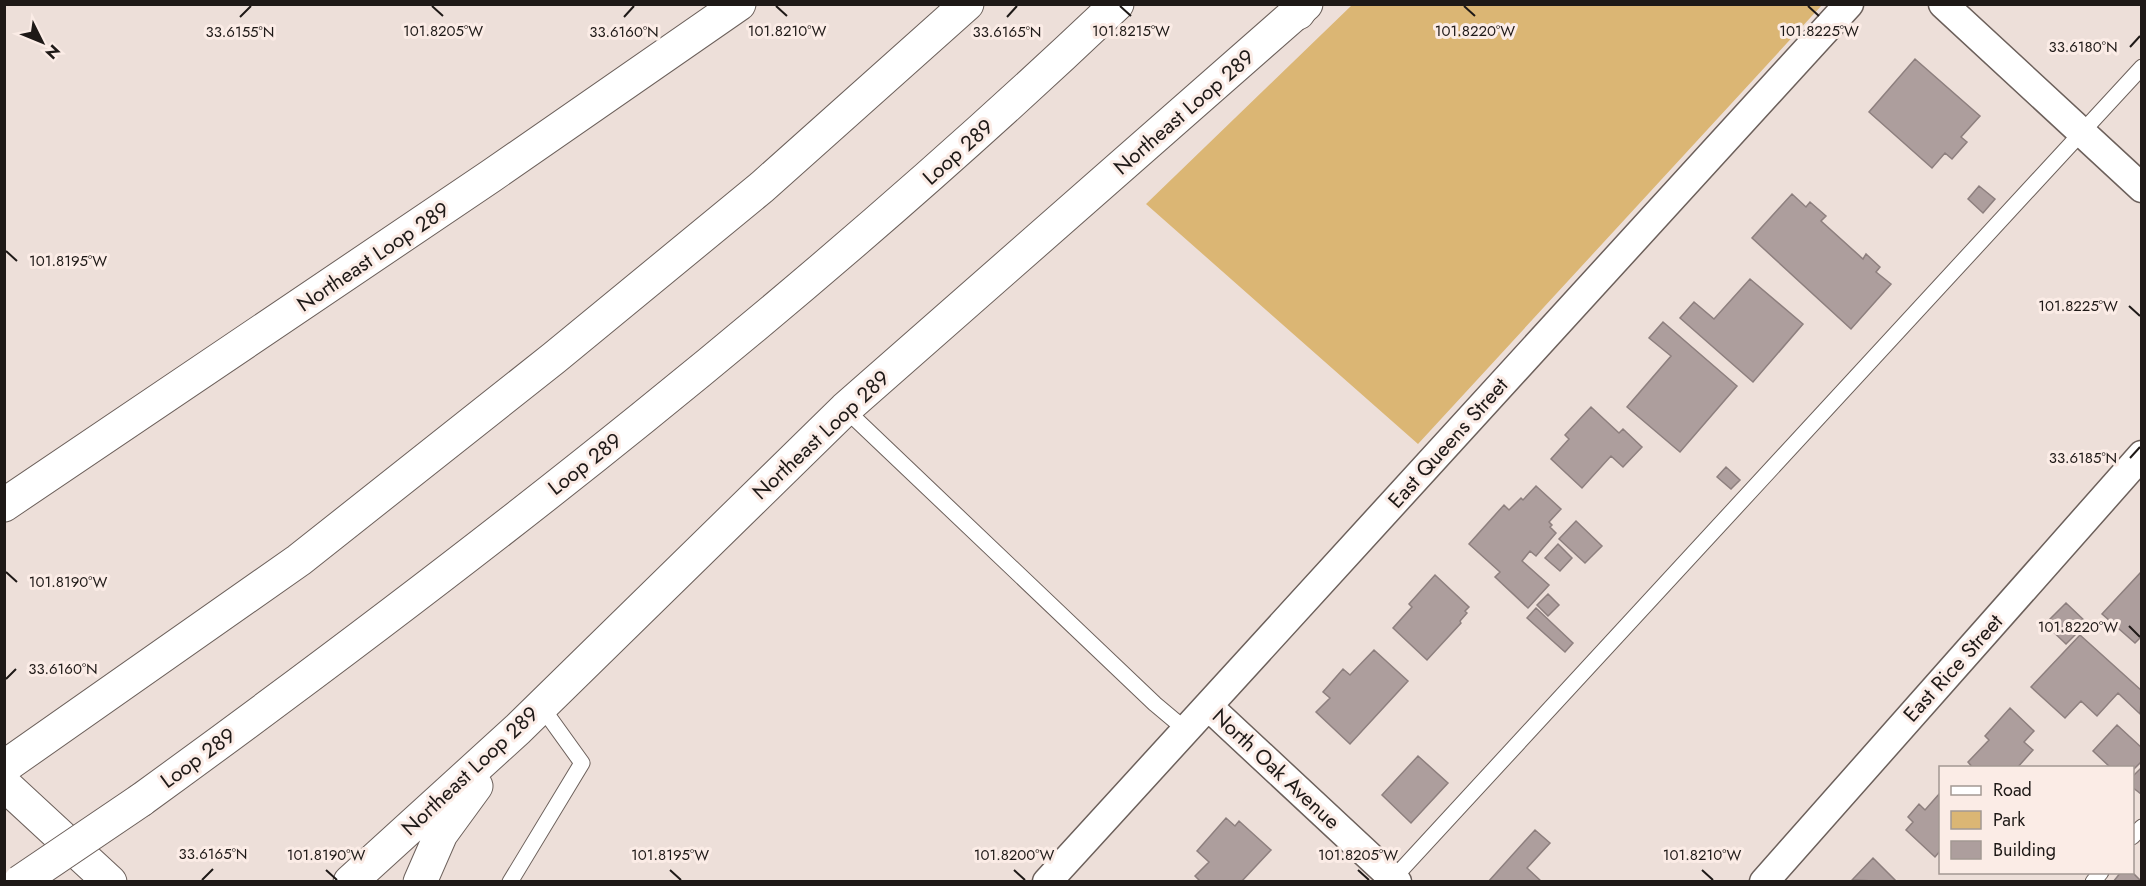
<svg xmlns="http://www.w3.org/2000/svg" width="2146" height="886" viewBox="0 0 2146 886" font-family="Jost,sans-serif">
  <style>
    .green { fill: #dbb674 }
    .building { fill: #ad9e9d; stroke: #8d7f7e; stroke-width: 1.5 }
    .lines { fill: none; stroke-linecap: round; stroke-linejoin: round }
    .service-casing { stroke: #6c605b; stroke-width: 17 }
    .minor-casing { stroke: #6c605b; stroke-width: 31 }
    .secondary-casing { stroke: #6c605b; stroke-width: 35 }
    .motorway-casing { stroke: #6c605b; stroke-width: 35 }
    .service { stroke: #fff; stroke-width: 15 }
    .minor { stroke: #fff; stroke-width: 28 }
    .secondary { stroke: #fff; stroke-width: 33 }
    .motorway { stroke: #fff; stroke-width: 33 }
    .motorway-bridge-casing { stroke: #6c605b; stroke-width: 35; stroke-linecap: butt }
    .motorway-bridge { stroke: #fff; stroke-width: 33 }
    .ticks { fill: none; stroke: #1e1917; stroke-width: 2 }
    .labels { text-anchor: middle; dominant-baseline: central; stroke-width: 6; stroke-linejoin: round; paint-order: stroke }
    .street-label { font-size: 21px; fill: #1e1917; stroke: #fbece6 }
    .ticks-label { font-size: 15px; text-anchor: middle; fill: #1e1917; stroke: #fbece6; stroke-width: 6; stroke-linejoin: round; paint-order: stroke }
  </style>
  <rect width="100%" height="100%" fill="#eddfd9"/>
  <path class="green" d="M 1352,5 L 1352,4 L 1822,5 L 1418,444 L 1146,204 Z"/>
  <path class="building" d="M 1915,59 L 1980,116 L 1961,137 L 1967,142 L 1952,159 L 1945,153 L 1932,168 L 1869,112 Z
    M 1979,186 L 1995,199 L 1983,213 L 1968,199 Z
    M 1792,194 L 1806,207 L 1810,202 L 1826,216 L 1821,221 L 1863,259 L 1866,254 L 1880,267 L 1876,272 L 1891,284 L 1851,329 L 1752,238 Z
    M 1750,279 L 1803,324 L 1753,382 L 1680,318 L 1694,302 L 1714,319 Z
    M 1663,322 L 1737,386 L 1680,452 L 1627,407 L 1671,356 L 1649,338 Z
    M 1591,407 L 1619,433 L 1623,429 L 1642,447 L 1623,467 L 1611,456 L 1582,488 L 1551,459 L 1569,439 L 1565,435 Z
    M 1726,467 L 1740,480 L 1731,489 L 1717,477 Z
    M 1536,486 L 1561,509 L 1549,522 L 1552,525 L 1550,527 L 1556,533 L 1536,556 L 1530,551 L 1522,561 L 1549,585 L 1528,608 L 1495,577 L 1500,572 L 1469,544 L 1504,505 L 1509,510 L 1521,498 L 1523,500 Z
    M 1576,521 L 1602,546 L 1585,563 L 1559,539 Z
    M 1558,544 L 1572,558 L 1560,571 L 1545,558 Z
    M 2142,571 L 2142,636 L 2135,643 L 2102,614 Z
    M 1435,575 L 1469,607 L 1465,611 L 1467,613 L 1460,621 L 1461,623 L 1427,660 L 1393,628 L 1412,607 L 1409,604 Z
    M 1548,594 L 1559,605 L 1548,616 L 1537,605 Z
    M 2066,603 L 2087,623 L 2066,644 L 2045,624 Z
    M 1536,608 L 1573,643 L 1565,652 L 1527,618 Z
    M 2080,635 L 2142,691 L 2140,714 L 2118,693 L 2097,716 L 2081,701 L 2065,718 L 2031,687 Z
    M 1374,650 L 1408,681 L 1350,744 L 1316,712 L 1330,698 L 1323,692 L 1343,669 L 1350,675 Z
    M 2010,708 L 2034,731 L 2024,742 L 2033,750 L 2017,768 L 1973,768 L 1968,762 L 1989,740 L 1985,736 Z
    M 2117,725 L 2142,748 L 2142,761 L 2132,771 L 2132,768 L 2111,768 L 2093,751 Z
    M 1418,756 L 1448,783 L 1411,823 L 1382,795 Z
    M 2142,767 L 2142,794 L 2141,794 L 2132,787 L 2132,777 Z
    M 1940,793 L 1940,851 L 1935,857 L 1906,830 L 1913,822 L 1908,817 L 1919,804 L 1925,810 Z
    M 1226,818 L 1235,826 L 1239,821 L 1271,850 L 1241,882 L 1201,882 L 1195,876 L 1209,862 L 1197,851 Z
    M 1535,830 L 1550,843 L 1527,868 L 1542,882 L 1488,882 Z
    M 1873,858 L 1897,882 L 1852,880 Z
    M 2121,872 L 2132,872 L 2142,882 L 2113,882 Z"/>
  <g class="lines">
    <defs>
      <path id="service" d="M 845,409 L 1155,704 L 1186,730
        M 2132,837 L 2142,827
        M 510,882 L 582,763 L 541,706
        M 1390,882 L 2142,67
        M 2093,882 L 2101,872"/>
      <path id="minor" d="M 1943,4 L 2142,188
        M 1208,706 L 1397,882
        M 1047,882 L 1849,4
        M 1764,882 L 2142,455"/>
      <path id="secondary" d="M 4,505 L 491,176 L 739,4
        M 4,784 L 110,882
        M 350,882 L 518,729 L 845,409 L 1306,4
        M 420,882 L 441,834 L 476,786"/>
      <path id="motorway" d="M 1298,13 L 1304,4
        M 4,767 L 299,560 L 554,358 L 762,187 L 967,4
        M 141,800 C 481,553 812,294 1117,4"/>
    </defs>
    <use href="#service" class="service-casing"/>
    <use href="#minor" class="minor-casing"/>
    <use href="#secondary" class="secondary-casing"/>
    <use href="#motorway" class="motorway-casing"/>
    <use href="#service" class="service"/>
    <use href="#minor" class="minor"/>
    <use href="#secondary" class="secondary"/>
    <use href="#motorway" class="motorway"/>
    <defs>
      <path id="motorway-bridge" d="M 20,882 L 141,800"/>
    </defs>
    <use href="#motorway-bridge" class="motorway-bridge-casing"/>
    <use href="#motorway-bridge" class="motorway-bridge"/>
  </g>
  <path class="ticks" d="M 432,6 L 443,16M 776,6 L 787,16M 1120,6 L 1131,16M 1464,6 L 1475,16M 1808,6 L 1819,16M 240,17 L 251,6M 624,17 L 634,6M 1007,17 L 1017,6M 2130,47 L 2140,36M 6,251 L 17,261M 2129,306 L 2140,316M 2130,458 L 2140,447M 6,572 L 17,582M 2129,626 L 2140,637M 6,679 L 16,669M 326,870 L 337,880M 670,870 L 681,880M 1014,870 L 1025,880M 1358,870 L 1369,880M 1702,870 L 1713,880M 202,880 L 213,869"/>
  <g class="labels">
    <g class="street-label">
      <text transform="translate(1184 112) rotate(-41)">Northeast Loop 289</text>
      <text transform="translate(958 152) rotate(-42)">Loop 289</text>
      <text transform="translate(373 257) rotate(-34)">Northeast Loop 289</text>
      <text transform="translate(821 435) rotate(-43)">Northeast Loop 289</text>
      <text transform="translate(1448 443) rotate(-48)">East Queens Street</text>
      <text transform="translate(585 464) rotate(-38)">Loop 289</text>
      <text transform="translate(1953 668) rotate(-48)">East Rice Street</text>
      <text transform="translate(198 758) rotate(-36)">Loop 289</text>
      <text transform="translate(1276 769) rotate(43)">North Oak Avenue</text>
      <text transform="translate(470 771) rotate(-43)">Northeast Loop 289</text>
    </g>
  </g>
  <g class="ticks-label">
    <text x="443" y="36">101.8205°W</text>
    <text x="787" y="36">101.8210°W</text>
    <text x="1131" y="36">101.8215°W</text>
    <text x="1475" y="36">101.8220°W</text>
    <text x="1819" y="36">101.8225°W</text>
    <text x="240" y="37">33.6155°N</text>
    <text x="624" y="37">33.6160°N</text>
    <text x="1007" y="37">33.6165°N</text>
    <text x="2083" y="52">33.6180°N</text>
    <text x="68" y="266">101.8195°W</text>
    <text x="2078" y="311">101.8225°W</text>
    <text x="2083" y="463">33.6185°N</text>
    <text x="68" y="587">101.8190°W</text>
    <text x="2078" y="632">101.8220°W</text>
    <text x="63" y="674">33.6160°N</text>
    <text x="213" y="859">33.6165°N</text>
    <text x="326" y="860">101.8190°W</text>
    <text x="670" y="860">101.8195°W</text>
    <text x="1014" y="860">101.8200°W</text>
    <text x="1358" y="860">101.8205°W</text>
    <text x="1702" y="860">101.8210°W</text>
  </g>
  <rect width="2146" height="886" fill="none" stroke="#1e1917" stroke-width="12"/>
  <rect x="1939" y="766" width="195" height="108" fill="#fbece6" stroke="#a39893" stroke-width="1.5"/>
  <rect x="1951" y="786" width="30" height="9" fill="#ffffff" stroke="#a39893" stroke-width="1.5"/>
  <text x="1993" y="796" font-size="18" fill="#1e1917">Road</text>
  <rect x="1951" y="811" width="30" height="18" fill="#dbb674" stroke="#a39893" stroke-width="1.5"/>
  <text x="1993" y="826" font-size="18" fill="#1e1917">Park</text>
  <rect x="1951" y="841" width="30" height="18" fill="#ad9e9d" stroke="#a39893" stroke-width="1.5"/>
  <text x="1993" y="856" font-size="18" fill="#1e1917">Building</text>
  <g transform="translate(42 42) rotate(133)" stroke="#fbece6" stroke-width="4.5" paint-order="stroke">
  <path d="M0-4.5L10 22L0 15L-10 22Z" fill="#1e1917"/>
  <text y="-9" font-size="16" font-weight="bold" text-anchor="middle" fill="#1e1917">N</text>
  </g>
</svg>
